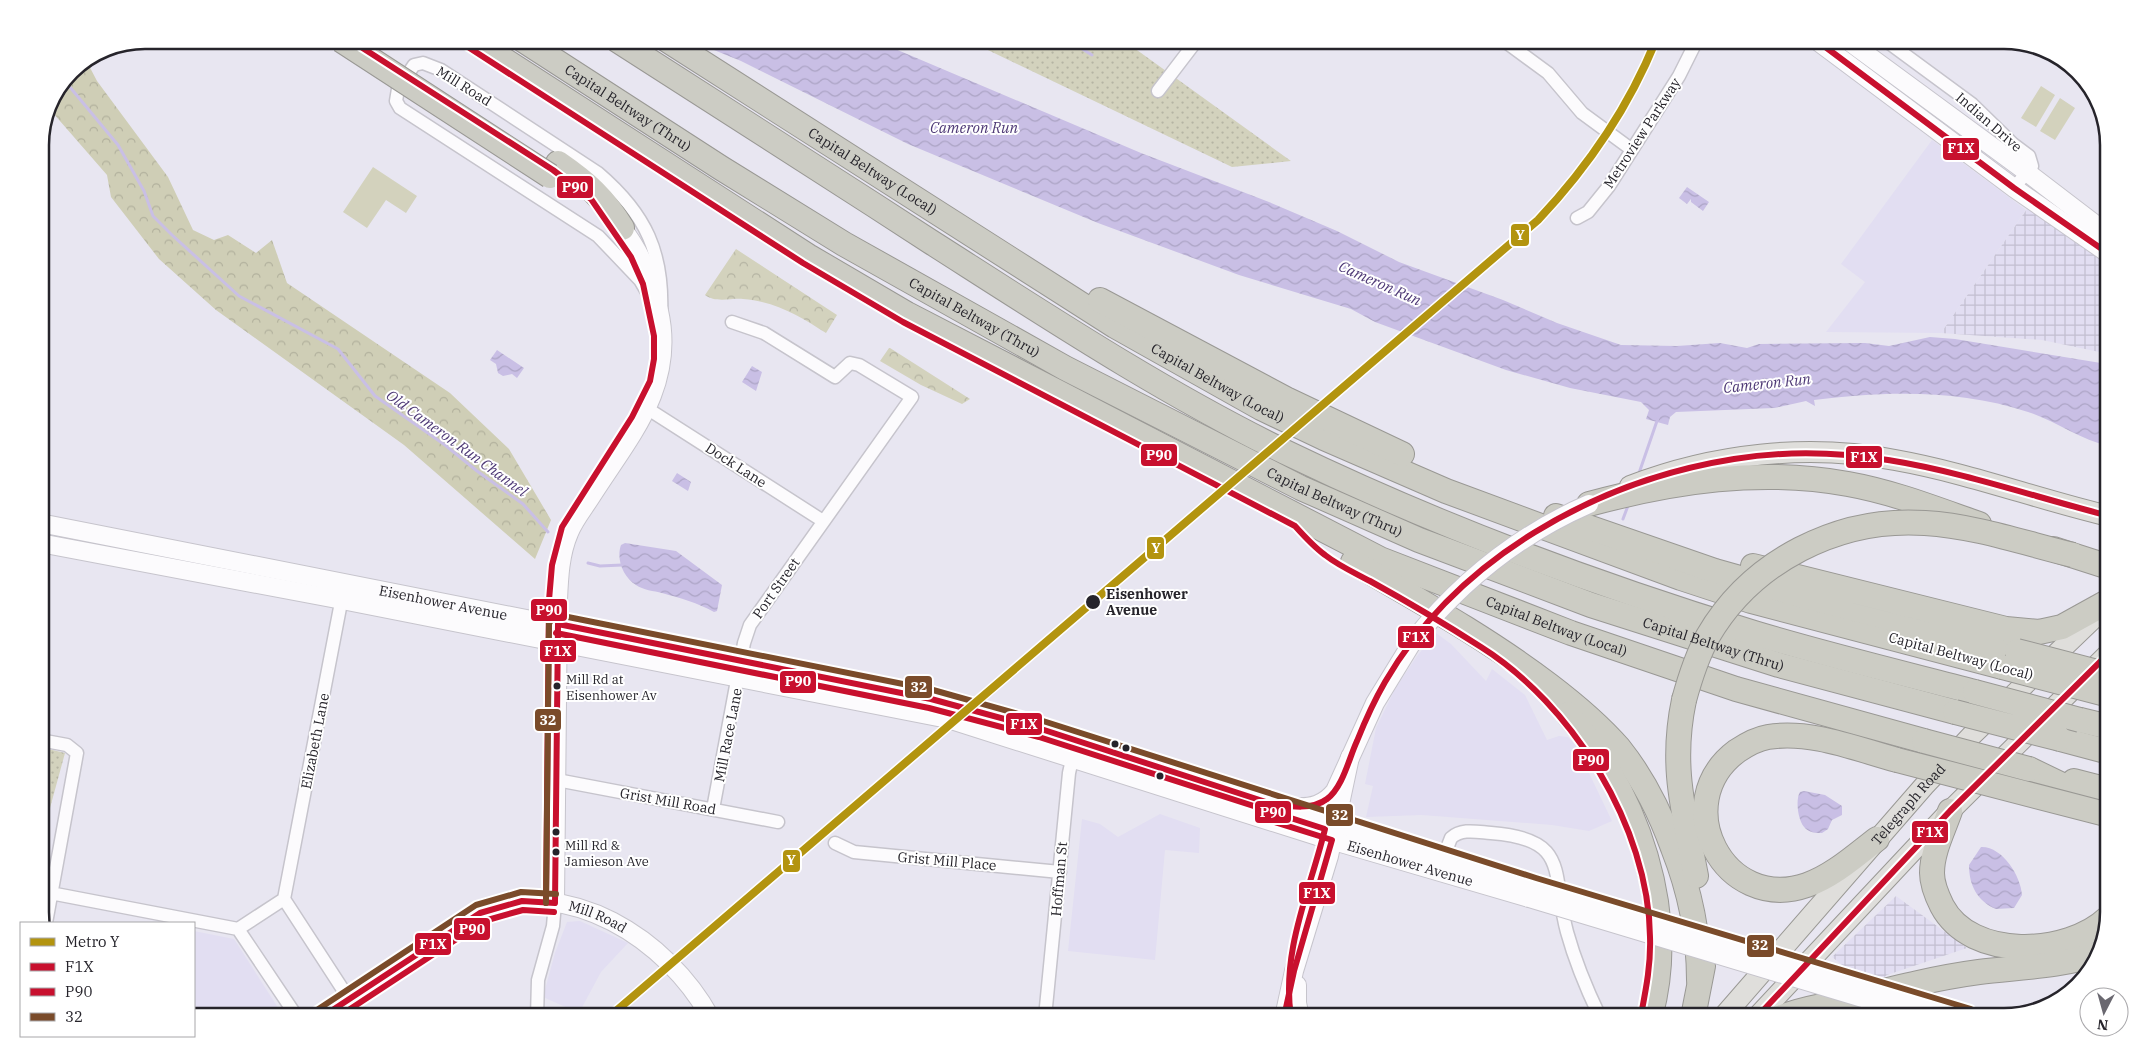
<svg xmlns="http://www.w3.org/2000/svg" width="2149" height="1057" viewBox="0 0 2149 1057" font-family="'IBM Plex Serif',serif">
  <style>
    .built { fill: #e2def2 }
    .industrial { fill: url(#industrial-grid) }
    .grass { fill: url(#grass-dots) }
    .forest { fill: url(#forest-crowns) }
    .park { fill: url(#park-crowns) }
    .garden { fill: #d3d2bd }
    .water { fill: url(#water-waves) }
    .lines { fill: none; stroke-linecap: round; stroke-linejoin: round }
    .stream { stroke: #c9bfe5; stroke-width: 3 }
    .street-casing { stroke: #c6c4cc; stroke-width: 15 }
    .secondary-casing { stroke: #c6c4cc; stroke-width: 20 }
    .primary-casing { stroke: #999894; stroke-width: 22 }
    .highway-casing { stroke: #999894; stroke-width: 26 }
    .street { stroke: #fcfbfd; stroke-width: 12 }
    .secondary { stroke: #fcfbfd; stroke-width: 18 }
    .primary { stroke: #dfdedb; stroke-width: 20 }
    .highway { stroke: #ccccc4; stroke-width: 24 }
    .secondary-bridge-casing { stroke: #c6c4cc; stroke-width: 20; stroke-linecap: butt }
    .highway-bridge-casing { stroke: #999894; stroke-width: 26; stroke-linecap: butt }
    .secondary-bridge { stroke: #fcfbfd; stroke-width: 18 }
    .highway-bridge { stroke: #ccccc4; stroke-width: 24 }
    .bus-1-casing { stroke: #fff; stroke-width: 10 }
    .bus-2-casing { stroke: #fff; stroke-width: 10 }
    .bus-3-casing { stroke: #fff; stroke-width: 10 }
    .bus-1 { stroke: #c8102e; stroke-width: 6 }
    .bus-2 { stroke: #c8102e; stroke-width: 6 }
    .bus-3 { stroke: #7a4b2a; stroke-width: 6 }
    .metro-1-casing { stroke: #fff; stroke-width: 11 }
    .metro-1 { stroke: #b3940f; stroke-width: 8 }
    .stop-dot { fill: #26242b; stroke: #fff; stroke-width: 2 }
    .labels { text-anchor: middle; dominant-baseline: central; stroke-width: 4; stroke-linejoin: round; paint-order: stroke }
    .bus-label { font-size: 13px; fill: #26242b; stroke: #fff; text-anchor: start }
    .street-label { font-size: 14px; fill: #26242b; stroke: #fff }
    .stop-label { font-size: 14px; font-weight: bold; fill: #26242b; stroke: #fff; text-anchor: start }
    .water-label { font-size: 15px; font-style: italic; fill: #4e3976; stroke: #fff }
    .rim { fill: none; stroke: #26242b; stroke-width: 2.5 }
    .line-badge { stroke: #fff; stroke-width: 2 }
    .badge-label { font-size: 14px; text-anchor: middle; font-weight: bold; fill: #fff }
  </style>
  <defs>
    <pattern id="industrial-grid" width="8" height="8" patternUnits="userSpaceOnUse" patternTransform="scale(1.25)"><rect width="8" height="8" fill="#e2def2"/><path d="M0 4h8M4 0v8" fill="none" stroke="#c2bed0"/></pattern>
    <pattern id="grass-dots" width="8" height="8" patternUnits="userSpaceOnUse" patternTransform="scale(1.25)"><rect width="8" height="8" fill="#d3d2bd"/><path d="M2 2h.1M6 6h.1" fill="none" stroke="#b5b4a3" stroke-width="1.8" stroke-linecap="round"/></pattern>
    <pattern id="forest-crowns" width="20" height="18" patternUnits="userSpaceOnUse" patternTransform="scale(1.25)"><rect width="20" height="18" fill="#cfceb6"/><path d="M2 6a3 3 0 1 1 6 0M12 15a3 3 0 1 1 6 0" fill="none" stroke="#b2b19d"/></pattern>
    <pattern id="park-crowns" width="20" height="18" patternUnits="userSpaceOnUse" patternTransform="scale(1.25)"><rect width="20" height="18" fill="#d3d2bd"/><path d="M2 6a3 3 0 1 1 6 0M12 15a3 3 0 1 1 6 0" fill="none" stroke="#b5b4a3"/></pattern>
    <pattern id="water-waves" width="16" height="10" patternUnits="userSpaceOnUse" patternTransform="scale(1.25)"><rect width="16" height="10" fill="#c9bfe5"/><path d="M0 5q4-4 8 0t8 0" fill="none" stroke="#aca4c5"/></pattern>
  </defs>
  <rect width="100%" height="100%" fill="#e8e6f1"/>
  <path class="built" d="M 1932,140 L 2026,210 L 1941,333 L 1826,332 L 1865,282 L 1841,264 Z
    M 1436,633 L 1451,644 L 1486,681 L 1492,669 L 1525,695 L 1547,740 L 1559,736 L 1568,737 L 1575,744 L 1612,821 L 1589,831 L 1552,825 L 1422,815 L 1366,817 L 1373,786 L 1365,784 L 1376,728 L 1395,689 L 1417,656 Z
    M 1160,814 L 1200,828 L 1199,853 L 1165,850 L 1155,960 L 1068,951 L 1082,819 L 1100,824 L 1118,837 Z
    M 580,921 L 628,943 L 601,972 L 579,1013 L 543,997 L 555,953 L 567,922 Z
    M 194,931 L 234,939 L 284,1017 L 194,1017 Z"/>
  <path class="industrial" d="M 2029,206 L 2109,264 L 2109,354 L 2042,340 L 1941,333 Z
    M 1896,896 L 1967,948 L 1887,975 L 1870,987 L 1832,957 Z"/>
  <path class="grass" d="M 967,40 L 1123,40 L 1291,161 L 1232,167 Z
    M 40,747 L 65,753 L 50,808 L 40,806 Z
    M 40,810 L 49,812 L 40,844 Z"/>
  <path class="forest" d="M 86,60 L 97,81 L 168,177 L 193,230 L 214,240 L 228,235 L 256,253 L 272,240 L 287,283 L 450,393 L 509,449 L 551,520 L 535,559 L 404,445 L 216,310 L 159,259 L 111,197 L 107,175 L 53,113 C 44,93 70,71 86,60 Z"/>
  <path class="park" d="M 736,249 L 837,315 L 826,333 C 800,316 774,301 743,299 C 731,298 715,303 705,295 Z
    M 889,348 L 890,348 L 970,399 L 962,404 L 921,385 L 880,361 Z"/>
  <path class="garden" d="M 2041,86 L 2055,95 L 2036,127 L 2021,118 Z
    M 2060,98 L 2075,108 L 2055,140 L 2040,131 Z
    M 373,167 L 417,196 L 406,213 L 386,200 L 367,228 L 343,212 Z"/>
  <path class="water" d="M 697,40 L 874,40 L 1141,153 L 1269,202 L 1337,231 L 1399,262 L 1503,300 L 1557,323 L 1621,345 L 1677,346 L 1720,343 L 1747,348 L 1759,344 L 1865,343 L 1889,346 L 1930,337 L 1955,339 L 2107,364 L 2109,365 L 2109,446 C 2080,440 2056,421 2028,412 C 1960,389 1884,391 1814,400 L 1815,406 L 1806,401 L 1774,408 L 1676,412 L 1670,417 L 1668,425 L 1646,419 L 1649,410 L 1641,402 L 1570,388 L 1506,370 L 1375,322 L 1351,309 L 1239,275 L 1098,223 L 908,144 L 741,61 L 704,46 Z
    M 1687,187 L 1709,202 L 1703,211 L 1691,202 L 1691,199 L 1687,204 L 1679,198 Z
    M 497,350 L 524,368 L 517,378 L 512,374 L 503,376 L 498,373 L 496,364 L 490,360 Z
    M 752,366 L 762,372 L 756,391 L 742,382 Z
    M 677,473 L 691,482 L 688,491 L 672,481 Z
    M 625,543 L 676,551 L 722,585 L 717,611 L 714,612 C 698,603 680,598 662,593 C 654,591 643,590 636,585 C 623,577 616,559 621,545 Z
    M 1804,791 L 1825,795 L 1842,806 L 1842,815 L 1832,820 L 1828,829 L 1822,833 C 1816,833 1811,833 1806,829 C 1798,823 1795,800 1800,792 Z
    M 1981,847 C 2002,846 2021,876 2022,895 L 2014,908 L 1996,909 C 1977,901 1969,885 1969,865 Z"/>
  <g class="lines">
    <path class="stream" d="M 1068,40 L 1092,55
      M 64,80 L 118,145 L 144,191 L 153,216 L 172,235 L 239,296 L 338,349 L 375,396 L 445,445 L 477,471 L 523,504 L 548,532
      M 1638,476 L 1658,418
      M 1623,519 L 1629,503
      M 588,563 L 600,566 L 622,565"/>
    <defs>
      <path id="street" d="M 1503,40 L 1548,73 L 1582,113 L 1631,149
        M 1885,40 L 1972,104 L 2013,144 L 2029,156 L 2032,166 L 2014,188
        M 423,63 L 441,70 L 598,173 C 646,214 664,253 661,316 L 640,280 L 598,236 L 400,108 L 396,101 L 398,89 L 414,65 Z
        M 1158,91 L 1197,40
        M 1577,218 L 1588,212 L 1609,186 L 1679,76 L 1697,40
        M 648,409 L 823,521
        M 40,740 L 67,745 L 77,753 L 46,923
        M 557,780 L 778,822
        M 713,809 L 744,643 L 750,625 L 912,397 L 859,365 L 850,363 L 835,377 L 764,333 L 732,322
        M 835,843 L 854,852 L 1060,872
        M 1444,856 L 1451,838 C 1462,828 1477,832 1491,833 C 1571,839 1551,873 1567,932 C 1575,961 1587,990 1600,1017
        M 40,891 L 238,929 L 284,899
        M 284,899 L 343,592
        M 284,899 L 349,999
        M 238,929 L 297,1017
        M 537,1017 L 538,980 L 553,926 L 555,903
        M 1045,1017 L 1069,773 L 1074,751"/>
      <g id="secondary">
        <path d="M 1816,40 L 2014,188 L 2109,254"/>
        <path d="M 1847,40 L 2028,173 L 2109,235"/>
        <path id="s1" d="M 40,523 L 931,699 L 1041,729 L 1533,886"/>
        <path id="s2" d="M 40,543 L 342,600 L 948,719 L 1317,836 L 1529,898"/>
        <path d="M 1294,807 C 1311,808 1324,805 1335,791 L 1375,703 L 1413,641"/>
        <path d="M 555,903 L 558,600 C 559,577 560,554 569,533 C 574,520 584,508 591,497 C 629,437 676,387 659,311 C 653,280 641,253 622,228"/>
        <path d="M 1297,985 L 1297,1003 L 1300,1017"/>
        <path id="s3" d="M 322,1017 L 480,913 C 567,873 669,941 710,1017"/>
        <path d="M 1284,1017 L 1294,971 L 1329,856 L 1350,757"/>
      </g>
      <g id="primary">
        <path d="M 1630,486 C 1713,454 1807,443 1895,460 C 1968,473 2037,499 2109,516"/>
        <path id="s4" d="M 1723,1017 L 1924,786 L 1973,734 L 2100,612"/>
        <path d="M 1757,1017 L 1950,811 L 2109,653"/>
      </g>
      <g id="highway">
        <path id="s5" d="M 473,40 L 808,256 L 907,314 L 1380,559 L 1571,633 L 1736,689 L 1924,741"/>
        <path id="s6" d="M 523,40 L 721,168 L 844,244 L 1065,368 L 1301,488 L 1419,540 L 1591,605 L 1779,665 L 1955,712"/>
        <path d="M 617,40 C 722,108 827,174 931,242 C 1047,316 1162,392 1285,452 C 1436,525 1594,584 1754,633 C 1827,655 1902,673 1975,692"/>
        <path id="s7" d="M 667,40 L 1115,326 L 1261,408 L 1324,438 L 1446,491 L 1681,578 L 1751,601 L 2002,667"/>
        <path d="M 558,163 C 587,183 604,198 622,228"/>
        <path d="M 1100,300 L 1286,399 L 1402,454"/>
        <path d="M 1589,504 C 1674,481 1761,468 1848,484 C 1893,492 1936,509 1979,524"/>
        <path d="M 1556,516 L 1715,571 L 1807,597 L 2017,651"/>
        <path d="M 2053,549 L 2109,567"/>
        <path d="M 1353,562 C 1420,601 1487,638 1549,685 C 1574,704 1598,724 1619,748 C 1643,778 1660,812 1673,848 C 1690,891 1699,934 1699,980"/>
        <path d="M 1753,566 L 2006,629 L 2039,632 L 2062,627 L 2109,601"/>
        <path d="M 1684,700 C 1670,766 1684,812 1696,876"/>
        <path d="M 1568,714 C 1637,794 1679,912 1650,1017"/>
        <path d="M 2080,720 L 2109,727"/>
        <path d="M 2060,739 L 2109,752"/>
        <path d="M 2029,769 L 2087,797 L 2109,814"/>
        <path d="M 2074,781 L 2109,790"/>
        <path d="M 1950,811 C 1943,831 1932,852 1932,873 C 1932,885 1937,896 1942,906 C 1971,961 2068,956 2108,918"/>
        <path d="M 1877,839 C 1856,855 1833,876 1807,885 C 1724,914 1667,803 1737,751 C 1746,745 1756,739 1768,737 C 1811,730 1856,749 1897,760"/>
        <path d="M 1693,1017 L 1703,966"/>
        <path d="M 1782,1017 C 1803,1008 1826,1006 1848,1000 C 1892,989 1934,978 1979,972 C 2020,967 2060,967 2100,953"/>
      </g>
    </defs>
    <use href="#street" class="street-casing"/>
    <use href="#secondary" class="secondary-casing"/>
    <use href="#primary" class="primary-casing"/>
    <use href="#highway" class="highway-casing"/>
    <use href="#street" class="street"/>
    <use href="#secondary" class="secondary"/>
    <use href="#primary" class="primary"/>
    <use href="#highway" class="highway"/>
    <defs>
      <path id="secondary-bridge" d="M 1413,641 C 1461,581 1518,535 1589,504
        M 1533,886 L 1968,1017
        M 1529,898 L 1926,1017"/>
      <path id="highway-bridge" d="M 341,40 L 550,176
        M 2017,651 L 2109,675
        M 2002,667 L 2105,694
        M 1975,692 L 2080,720
        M 1684,700 C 1690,678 1697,656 1708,636 C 1752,561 1838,517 1925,523 C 1975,526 2024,543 2073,555
        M 1955,712 L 2060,739
        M 1924,741 L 2029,769
        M 1897,760 L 2109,815"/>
    </defs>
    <use href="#secondary-bridge" class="secondary-bridge-casing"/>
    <use href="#highway-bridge" class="highway-bridge-casing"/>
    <use href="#secondary-bridge" class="secondary-bridge"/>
    <use href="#highway-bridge" class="highway-bridge"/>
    <defs>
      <path id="bus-1" d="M 1816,40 L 2014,188 L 2109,254
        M 1262,818 L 1332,840 L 1294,971 L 1284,1017
        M 555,903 L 558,624 L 931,699 L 1041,729 L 1269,803 C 1288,806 1311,811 1327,799 C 1343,787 1349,758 1357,741 C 1365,721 1374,701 1385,682 C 1457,558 1596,481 1734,459 C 1871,437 1981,483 2109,516
        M 322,1017 L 480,913 L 522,901 L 555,903
        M 1757,1017 L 1950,811 L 2109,653"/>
      <path id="bus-2" d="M 361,47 L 553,170 L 591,199 L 631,257 L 643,284 L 654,336 L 654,359 L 650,381 L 632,417 L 562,527 L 552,565 L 549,600 L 546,903
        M 468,47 L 803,263 L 903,322 L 1295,526 C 1304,536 1314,547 1325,555 C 1339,566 1355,573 1370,581 C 1408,602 1445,624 1481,647 C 1572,704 1649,827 1650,937 C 1651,964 1646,989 1641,1015
        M 556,633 L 929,708 L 1039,737 L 1325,829 C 1310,891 1281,951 1291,1017
        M 338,1017 L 484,921 L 523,910 L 554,912"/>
      <path id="bus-3" d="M 546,903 L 549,624 L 552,618 L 558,615 L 933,690 L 1043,721 L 1536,878 L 1971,1009
        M 317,1010 L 476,905 L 521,892 L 556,894"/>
    </defs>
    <use href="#bus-1" class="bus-1-casing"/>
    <use href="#bus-2" class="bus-2-casing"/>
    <use href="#bus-3" class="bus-3-casing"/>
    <use href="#bus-1" class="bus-1"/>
    <use href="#bus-2" class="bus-2"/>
    <use href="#bus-3" class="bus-3"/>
    <defs>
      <path id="metro-1" d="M 609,1017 L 1538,220 C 1589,166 1628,109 1656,40"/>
    </defs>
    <use href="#metro-1" class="metro-1-casing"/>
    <use href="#metro-1" class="metro-1"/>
  </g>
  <g class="stop-dot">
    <circle cx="1093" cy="602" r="8"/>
    <circle cx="557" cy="686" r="4.5"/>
    <circle cx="1115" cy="744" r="4.5"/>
    <circle cx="1126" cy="748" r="4.5"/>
    <circle cx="1160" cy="776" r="4.5"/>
    <circle cx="556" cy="832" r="4.5"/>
    <circle cx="556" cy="852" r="4.5"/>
  </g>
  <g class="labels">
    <g class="bus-label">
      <text x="566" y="679">Mill Rd at<tspan x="566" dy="16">Eisenhower Av</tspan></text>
      <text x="565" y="845">Mill Rd &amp;<tspan x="565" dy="16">Jamieson Ave</tspan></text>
    </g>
    <g class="street-label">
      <text transform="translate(464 86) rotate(32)">Mill Road</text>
      <text stroke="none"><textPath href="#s6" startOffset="125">Capital Beltway (Thru)</textPath></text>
      <text transform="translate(1989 122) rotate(41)">Indian Drive</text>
      <text transform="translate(1642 133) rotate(-57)">Metroview Parkway</text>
      <text stroke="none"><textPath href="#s7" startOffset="244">Capital Beltway (Local)</textPath></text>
      <text stroke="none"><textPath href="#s6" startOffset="530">Capital Beltway (Thru)</textPath></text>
      <text stroke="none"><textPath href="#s7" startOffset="649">Capital Beltway (Local)</textPath></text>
      <text transform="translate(736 465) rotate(33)">Dock Lane</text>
      <text stroke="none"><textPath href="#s6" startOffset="935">Capital Beltway (Thru)</textPath></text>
      <text transform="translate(776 588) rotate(-55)">Port Street</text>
      <text stroke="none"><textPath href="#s1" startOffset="411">Eisenhower Avenue</textPath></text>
      <text stroke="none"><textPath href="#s5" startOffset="1235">Capital Beltway (Local)</textPath></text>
      <text stroke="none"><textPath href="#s6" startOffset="1340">Capital Beltway (Thru)</textPath></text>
      <text transform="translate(1961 656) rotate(15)">Capital Beltway (Local)</text>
      <text transform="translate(728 735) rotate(-79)">Mill Race Lane</text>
      <text transform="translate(315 741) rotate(-79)">Elizabeth Lane</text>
      <text transform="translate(668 801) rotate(10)">Grist Mill Road</text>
      <text stroke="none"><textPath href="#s4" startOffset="282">Telegraph Road</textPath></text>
      <text transform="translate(947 861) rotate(5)">Grist Mill Place</text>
      <text stroke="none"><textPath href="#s2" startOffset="1409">Eisenhower Avenue</textPath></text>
      <text transform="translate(1059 879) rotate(-85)">Hoffman St</text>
      <text stroke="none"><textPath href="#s3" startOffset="311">Mill Road</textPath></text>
    </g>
    <g class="stop-label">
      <text x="1106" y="594">Eisenhower<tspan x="1106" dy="16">Avenue</tspan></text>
    </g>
    <g class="water-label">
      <text x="974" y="127">Cameron Run</text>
      <text transform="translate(1380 283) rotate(24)">Cameron Run</text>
      <text transform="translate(1767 383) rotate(-6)">Cameron Run</text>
      <text transform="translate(457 443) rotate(36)">Old Cameron Run Channel</text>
    </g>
  </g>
  <path d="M0 0H2149V1057H0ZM145 49H2004A96 96 0 0 1 2100 145V912A96 96 0 0 1 2004 1008H145A96 96 0 0 1 49 912V145A96 96 0 0 1 145 49Z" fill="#fff" fill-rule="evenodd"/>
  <path class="rim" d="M145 49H2004A96 96 0 0 1 2100 145V912A96 96 0 0 1 2004 1008H145A96 96 0 0 1 49 912V145A96 96 0 0 1 145 49Z"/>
  <g class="line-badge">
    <rect x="1942" y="137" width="38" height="24" rx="5" fill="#c8102e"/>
    <rect x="556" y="175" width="38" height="24" rx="5" fill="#c8102e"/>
    <rect x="1510" y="223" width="20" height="24" rx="5" fill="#b3940f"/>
    <rect x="1140" y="443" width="38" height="24" rx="5" fill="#c8102e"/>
    <rect x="1845" y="445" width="38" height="24" rx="5" fill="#c8102e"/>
    <rect x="1146" y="536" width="19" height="24" rx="5" fill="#b3940f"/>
    <rect x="530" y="598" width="38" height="24" rx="5" fill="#c8102e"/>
    <rect x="1397" y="625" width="38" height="24" rx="5" fill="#c8102e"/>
    <rect x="539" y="639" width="38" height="24" rx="5" fill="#c8102e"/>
    <rect x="779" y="670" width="38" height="24" rx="5" fill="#c8102e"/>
    <rect x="904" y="675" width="29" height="24" rx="5" fill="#7a4b2a"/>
    <rect x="534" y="708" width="28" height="24" rx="5" fill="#7a4b2a"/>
    <rect x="1005" y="712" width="38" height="24" rx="5" fill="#c8102e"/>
    <rect x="1572" y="748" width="38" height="24" rx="5" fill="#c8102e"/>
    <rect x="1254" y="800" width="38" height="24" rx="5" fill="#c8102e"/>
    <rect x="1325" y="803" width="29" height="24" rx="5" fill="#7a4b2a"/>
    <rect x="1911" y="820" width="38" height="24" rx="5" fill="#c8102e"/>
    <rect x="782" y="849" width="19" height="24" rx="5" fill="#b3940f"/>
    <rect x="1298" y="881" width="38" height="24" rx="5" fill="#c8102e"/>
    <rect x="453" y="917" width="38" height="24" rx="5" fill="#c8102e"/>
    <rect x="414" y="932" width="38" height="24" rx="5" fill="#c8102e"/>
    <rect x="1746" y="934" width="29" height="24" rx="5" fill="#7a4b2a"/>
  </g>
  <g class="badge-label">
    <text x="1961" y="153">F1X</text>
    <text x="575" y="192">P90</text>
    <text x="1520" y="240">Y</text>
    <text x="1159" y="460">P90</text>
    <text x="1864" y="462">F1X</text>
    <text x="1156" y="553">Y</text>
    <text x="549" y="615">P90</text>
    <text x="1416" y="642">F1X</text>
    <text x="558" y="656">F1X</text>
    <text x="798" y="686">P90</text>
    <text x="919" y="692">32</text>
    <text x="548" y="725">32</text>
    <text x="1024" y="729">F1X</text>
    <text x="1591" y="765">P90</text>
    <text x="1273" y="817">P90</text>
    <text x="1340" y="820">32</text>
    <text x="1930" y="837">F1X</text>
    <text x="791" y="865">Y</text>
    <text x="1317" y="898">F1X</text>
    <text x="472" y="934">P90</text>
    <text x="433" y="949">F1X</text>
    <text x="1760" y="950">32</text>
  </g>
  <rect x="20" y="922" width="175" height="115" fill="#ffffff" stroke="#a8a7aa"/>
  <rect x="30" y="938" width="25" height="8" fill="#b3940f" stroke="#a8a7aa"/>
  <text x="65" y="947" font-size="15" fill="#26242b">Metro Y</text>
  <rect x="30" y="963" width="25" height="8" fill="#c8102e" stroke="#a8a7aa"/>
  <text x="65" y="972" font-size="15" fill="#26242b">F1X</text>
  <rect x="30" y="988" width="25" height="8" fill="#c8102e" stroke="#a8a7aa"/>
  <text x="65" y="997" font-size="15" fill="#26242b">P90</text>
  <rect x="30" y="1013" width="25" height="8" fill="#7a4b2a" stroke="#a8a7aa"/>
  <text x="65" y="1022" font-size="15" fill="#26242b">32</text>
  <g transform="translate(2104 1012) rotate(186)"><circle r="24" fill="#ffffff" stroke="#a8a7aa"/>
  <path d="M0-4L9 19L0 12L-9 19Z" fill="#6a6870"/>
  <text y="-8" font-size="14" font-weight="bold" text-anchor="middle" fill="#26242b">N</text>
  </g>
</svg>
